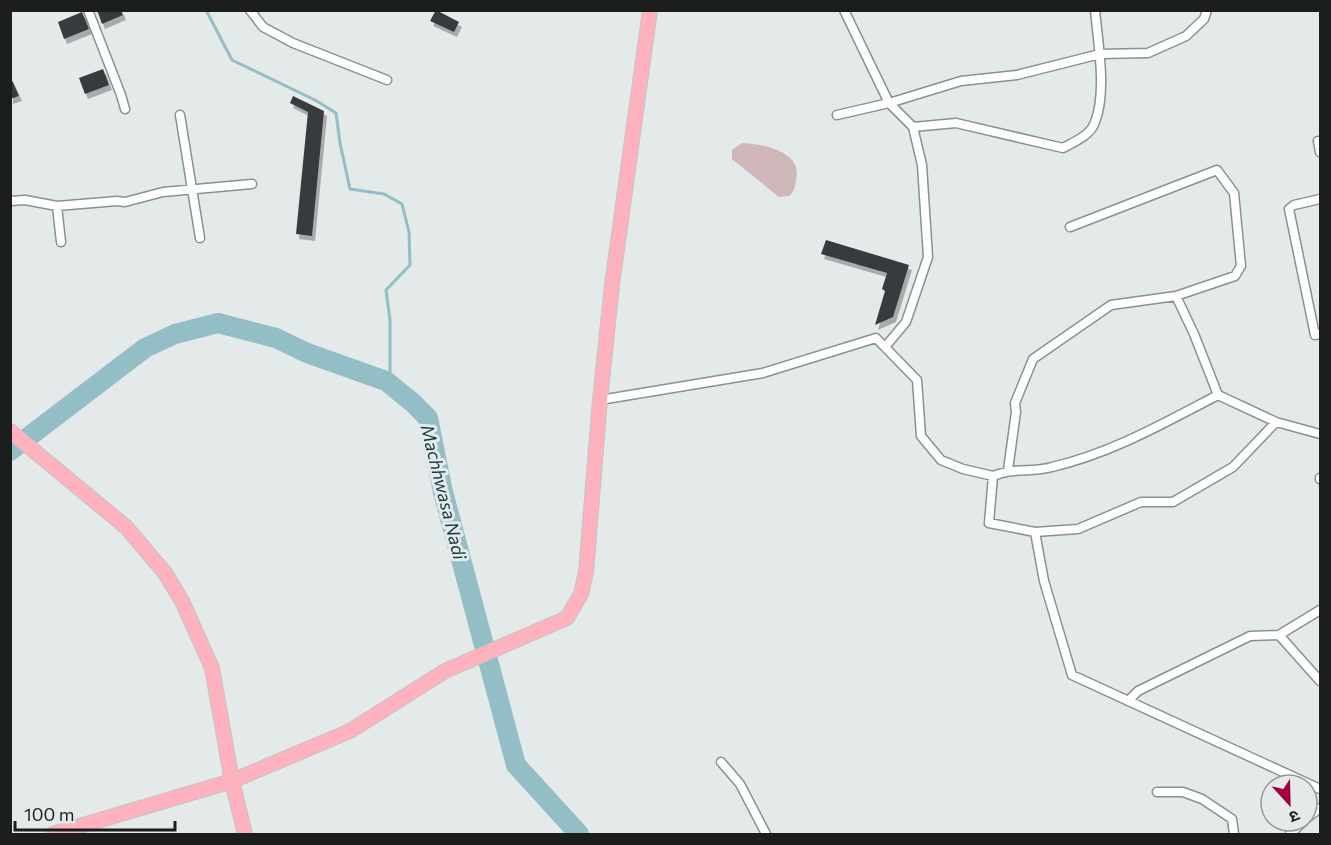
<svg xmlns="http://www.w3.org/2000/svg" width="1331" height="845" viewBox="0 0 1331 845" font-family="Commissioner,'Noto Sans Devanagari',sans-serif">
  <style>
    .green { fill: #cfb6b8 }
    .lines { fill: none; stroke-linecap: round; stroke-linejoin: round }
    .stream { stroke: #94bec6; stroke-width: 3 }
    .river { stroke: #94bec6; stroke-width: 20 }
    .building { fill: #373b3c; filter: url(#shadow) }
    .minor-casing { stroke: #8b9091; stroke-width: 11 }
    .primary-casing { stroke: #c4c4c4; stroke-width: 16 }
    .minor { stroke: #fff; stroke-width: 8 }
    .primary { stroke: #fdb2be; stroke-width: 14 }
    .labels { text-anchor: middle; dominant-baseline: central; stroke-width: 6; stroke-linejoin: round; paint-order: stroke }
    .water-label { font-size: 18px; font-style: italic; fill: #123b41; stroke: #e4e9ea }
  </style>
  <defs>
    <filter id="shadow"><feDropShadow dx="3" dy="5" stdDeviation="0" flood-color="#0004"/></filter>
  </defs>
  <rect width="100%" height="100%" fill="#e4e9ea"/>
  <path class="green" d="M 742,143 C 763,144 803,152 796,179 C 795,187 795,190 789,196 L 779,197 L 732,159 L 732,150 Z"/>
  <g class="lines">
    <path class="stream" d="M 206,10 L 232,60 L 315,100 L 336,113 L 340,143 L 350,189 L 384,194 L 402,204 L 409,232 L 410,265 L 386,290 L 390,320 L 390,384"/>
    <path class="river" d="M 10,451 L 145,348 L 175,334 L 218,323 L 276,338 L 307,353 L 386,381 L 413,403 L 428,418 L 443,492 L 516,765 L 579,834"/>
  </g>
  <path class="building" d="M 97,10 L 121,10 L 123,15 L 102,24 Z
    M 436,10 L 459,22 L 454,32 L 430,21 Z
    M 82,12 L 89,29 L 64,39 L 58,22 Z
    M 103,69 L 109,85 L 85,94 L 79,78 Z
    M 10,76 L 19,96 L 10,99 Z
    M 293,96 L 324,111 L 312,236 L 296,234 L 308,112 L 290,103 Z
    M 826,240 L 909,265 L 893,317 L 875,325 L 885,291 L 882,289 L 887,273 L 821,254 Z"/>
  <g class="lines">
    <defs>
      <path id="minor" d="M 88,10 L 121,95 L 125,109
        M 250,10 L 263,27 L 293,43 L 387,80
        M 844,10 L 889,103 L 913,127 L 922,165 L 928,257 L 906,322 L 885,347
        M 180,115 L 200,238
        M 837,115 L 889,103 L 961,81 L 1017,75 L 1100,54 L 1148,53 L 1186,36 L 1204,19 L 1207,10
        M 913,127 L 956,123 L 1063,148 C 1074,142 1091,135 1095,122 C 1107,92 1098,43 1095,10
        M 1318,141 L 1320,152
        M 1320,199 L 1294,205 L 1289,209 L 1315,335 L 1320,334
        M 10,201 L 25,200 L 57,206 L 117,201 L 125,202 L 163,192 L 252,184
        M 57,206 L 61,242
        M 1176,296 L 1194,334 L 1218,395 L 1276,422 L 1320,434
        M 600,400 L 763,373 L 876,338 L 917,380 L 921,436 L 941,460 L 963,469 L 993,476 L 989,523 L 1035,532 L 1044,581 L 1072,675 L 1320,789
        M 1008,470 L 1016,412 L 1015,403 L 1033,359 L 1111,305 L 1176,296 L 1235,276 L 1241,266 L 1234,193 L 1217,170 L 1070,227
        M 993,476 C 1015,467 1031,473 1052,467 C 1112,453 1164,423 1218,395
        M 1320,478 L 1320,479
        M 1035,532 L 1078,529 L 1141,502 L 1173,502 L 1233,467 L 1276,422
        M 1279,635 L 1320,681
        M 1128,701 L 1138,691 L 1250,636 L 1279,635 L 1320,610
        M 721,762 L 740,784 L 766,834
        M 1157,792 L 1183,792 L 1202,799 L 1232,819 L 1234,834
        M 1307,818 L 1320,808
        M 1290,834 L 1304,821"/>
      <path id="primary" d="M 10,431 L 126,527 L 165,573 L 182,601 L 212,668 L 232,781 L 245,834
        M 53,834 L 232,781 L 350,731 L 445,671 L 567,618 L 581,594 L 586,572 L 600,400 L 612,285 L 650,10"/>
    </defs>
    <use href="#minor" class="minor-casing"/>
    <use href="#primary" class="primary-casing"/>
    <use href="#minor" class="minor"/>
    <use href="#primary" class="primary"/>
  </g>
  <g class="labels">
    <g class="water-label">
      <text transform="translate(444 492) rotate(76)">Machhwasa Nadi</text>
    </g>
  </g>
  <rect width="1331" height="845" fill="none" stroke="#1c1e1e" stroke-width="24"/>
  <g transform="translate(1289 803) rotate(158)"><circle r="28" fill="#e4e9ea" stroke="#949898" stroke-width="1.5"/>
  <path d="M0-4.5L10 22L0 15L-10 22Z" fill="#a0003b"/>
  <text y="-9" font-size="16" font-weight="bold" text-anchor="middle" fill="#1c1e1e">उ</text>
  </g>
  <path d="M15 821v9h160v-9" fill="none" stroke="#1c1e1e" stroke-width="3"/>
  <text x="24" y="821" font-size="18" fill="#1c1e1e" stroke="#e4e9ea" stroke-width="4.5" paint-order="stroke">100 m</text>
</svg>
